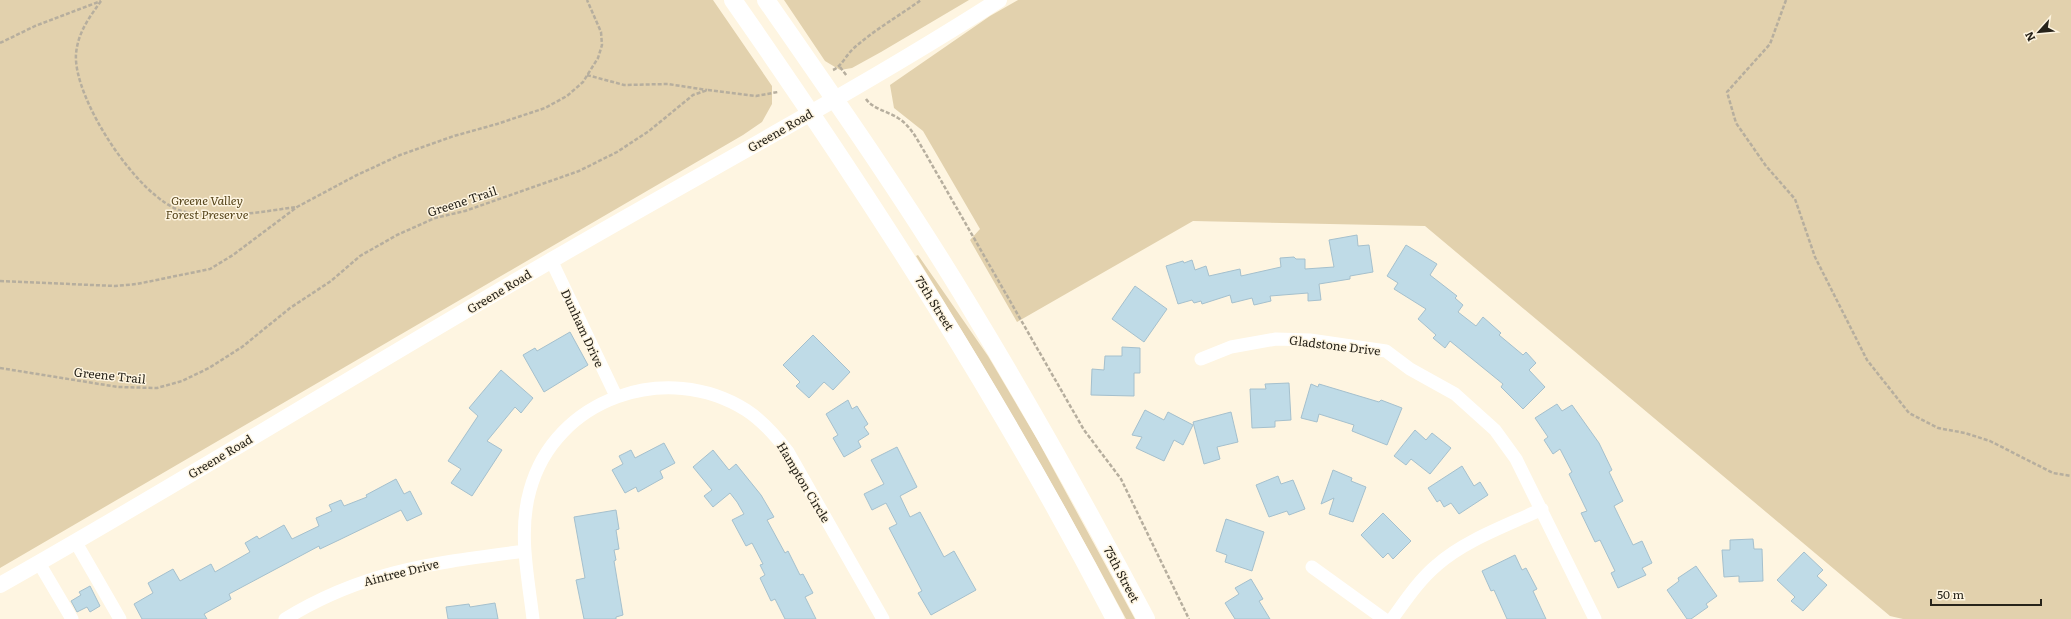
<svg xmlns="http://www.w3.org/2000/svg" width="2071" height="619" viewBox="0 0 2071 619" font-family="Literata,serif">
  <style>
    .green { fill: #e2d1ad }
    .building { fill: #bfdbe7; stroke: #a5c0cd }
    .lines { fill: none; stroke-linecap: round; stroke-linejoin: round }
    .path { stroke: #b6ae9e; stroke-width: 2.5; stroke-dasharray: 4 2; stroke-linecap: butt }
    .minor { stroke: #fff; stroke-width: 13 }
    .tertiary { stroke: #fff; stroke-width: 16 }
    .secondary { stroke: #fff; stroke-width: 18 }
    .labels { text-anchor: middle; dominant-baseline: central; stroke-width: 3; stroke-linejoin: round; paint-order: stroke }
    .street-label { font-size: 12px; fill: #27231a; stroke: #fef5e1 }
    .park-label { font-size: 12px; font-style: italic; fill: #544319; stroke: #fef5e1 }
  </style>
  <rect width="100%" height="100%" fill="#fef5e1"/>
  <path class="green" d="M 0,0 L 713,0 L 772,86 L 772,104 L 762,122 L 743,135 L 0,568 Z
    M 784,0 L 969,0 L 881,52 L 852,68 L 840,70 L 825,61 Z
    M 1018,0 L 2071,0 L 2071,619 L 1903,619 L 1890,616 L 1425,226 L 1193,221 L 1017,322 L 970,240 L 980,229 L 923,131 L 894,108 L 890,85 L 990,16 Z
    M 918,255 L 988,356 L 1037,439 L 1135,619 L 1126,619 C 1060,495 990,375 916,256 Z"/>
  <path class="building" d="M 1357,235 L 1358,246 L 1369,245 L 1373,272 L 1350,276 L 1350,279 L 1319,284 L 1321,300 L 1308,301 L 1308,293 L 1270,296 L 1271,301 L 1254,305 L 1252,298 L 1232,303 L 1230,295 L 1202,304 L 1201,301 L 1194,303 L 1192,300 L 1178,304 L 1166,266 L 1183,261 L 1184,263 L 1192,260 L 1195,270 L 1206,266 L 1209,276 L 1240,269 L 1241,276 L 1281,267 L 1280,258 L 1294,257 L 1296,259 L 1305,259 L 1305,269 L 1334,267 L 1329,240 Z
    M 1406,245 L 1437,264 L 1430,275 L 1457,296 L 1455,298 L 1463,305 L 1458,312 L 1476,326 L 1483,317 L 1501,333 L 1499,335 L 1523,355 L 1526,352 L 1536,363 L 1529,370 L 1545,387 L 1523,409 L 1501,387 L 1503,384 L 1450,341 L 1445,348 L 1433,338 L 1436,335 L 1418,319 L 1426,309 L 1394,289 L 1398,283 L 1387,276 Z
    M 1135,286 L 1167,309 L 1144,342 L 1112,319 Z
    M 570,332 L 588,365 L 544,392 L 523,355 L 535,348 L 537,351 Z
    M 813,335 L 850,372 L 833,390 L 824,382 L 809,398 L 796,386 L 800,382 L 783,365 Z
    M 1122,347 L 1140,348 L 1140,373 L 1134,373 L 1134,396 L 1091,395 L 1092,369 L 1104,370 L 1105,356 L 1122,356 Z
    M 501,370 L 533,398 L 521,413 L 515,407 L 487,441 L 502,450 L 472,496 L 451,483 L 461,469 L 448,461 L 478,416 L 469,408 Z
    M 1289,383 L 1291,420 L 1275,421 L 1275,427 L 1252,428 L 1250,389 L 1266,389 L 1265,384 Z
    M 1311,384 L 1318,387 L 1319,384 L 1379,402 L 1381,400 L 1402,408 L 1387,445 L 1352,431 L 1354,425 L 1319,414 L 1317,422 L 1301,418 Z
    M 848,400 L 852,409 L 857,406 L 868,424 L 864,427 L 869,434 L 858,441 L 861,447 L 844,457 L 833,438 L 838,435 L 826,414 Z
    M 1557,404 L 1562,411 L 1572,405 L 1599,443 L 1612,470 L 1609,472 L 1623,501 L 1614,506 L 1633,545 L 1642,541 L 1652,563 L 1642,568 L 1646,575 L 1618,588 L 1611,573 L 1615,571 L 1600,540 L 1595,542 L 1581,513 L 1587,511 L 1569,474 L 1572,472 L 1560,449 L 1553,454 L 1544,440 L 1548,437 L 1535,418 Z
    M 1145,410 L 1164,420 L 1168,412 L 1193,425 L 1183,445 L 1174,440 L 1164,461 L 1136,448 L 1142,437 L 1132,435 Z
    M 1231,412 L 1238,442 L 1217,447 L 1220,459 L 1204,464 L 1193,422 Z
    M 1415,430 L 1426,440 L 1432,433 L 1451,448 L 1430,474 L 1411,459 L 1406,465 L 1394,456 Z
    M 664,443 L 675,463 L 660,471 L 663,478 L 638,492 L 636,487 L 625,493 L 612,470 L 623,464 L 619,456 L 631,450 L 635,458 Z
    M 897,447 L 917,487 L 900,496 L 910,517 L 920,512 L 944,557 L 954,551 L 976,590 L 931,615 L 918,593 L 922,591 L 889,528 L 897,524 L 886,503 L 872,510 L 864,494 L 884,484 L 871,460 Z
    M 713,450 L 729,470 L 736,464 L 761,495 L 774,517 L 767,520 L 785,553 L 788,551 L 800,575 L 803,574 L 813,593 L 805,597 L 816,619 L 785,619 L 775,599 L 771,601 L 760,578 L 765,575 L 760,565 L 763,564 L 752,543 L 746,546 L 732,520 L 744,514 L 737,502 L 730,493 L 713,507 L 704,496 L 712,490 L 693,467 Z
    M 1462,466 L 1474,486 L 1480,482 L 1488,495 L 1459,514 L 1451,503 L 1444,507 L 1440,500 L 1437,502 L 1428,488 Z
    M 1333,470 L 1352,478 L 1351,481 L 1366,487 L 1353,522 L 1329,514 L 1334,498 L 1321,504 Z
    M 1278,476 L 1281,484 L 1293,480 L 1305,509 L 1289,515 L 1287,511 L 1269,517 L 1256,485 Z
    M 396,479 L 404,494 L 410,491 L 422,514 L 407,521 L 401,510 L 339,540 L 320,549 L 319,546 L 229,594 L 231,599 L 204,614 L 207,619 L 142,619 L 134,604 L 153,593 L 148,583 L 173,569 L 180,581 L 211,564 L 215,572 L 250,552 L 245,543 L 257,536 L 259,539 L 284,525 L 292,539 L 319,526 L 316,518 L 332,511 L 329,505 L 341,500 L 344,506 L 367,497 L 366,495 Z
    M 616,510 L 619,529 L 616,530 L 619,549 L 614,550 L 616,560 L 614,561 L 623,615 L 616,617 L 616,619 L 584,619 L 576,580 L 585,578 L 574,517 Z
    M 1383,513 L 1411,541 L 1393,559 L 1388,553 L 1383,558 L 1361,535 Z
    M 1226,519 L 1264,532 L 1252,571 L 1225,562 L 1227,555 L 1216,551 Z
    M 1753,539 L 1754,549 L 1762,549 L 1763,581 L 1739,582 L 1739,576 L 1724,577 L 1722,550 L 1730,550 L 1730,540 Z
    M 1804,552 L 1823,570 L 1817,576 L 1827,585 L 1803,611 L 1791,601 L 1795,597 L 1777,580 Z
    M 1515,555 L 1522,570 L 1526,568 L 1537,589 L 1533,591 L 1546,619 L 1507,619 L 1494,590 L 1491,591 L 1482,571 Z
    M 1696,566 L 1717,596 L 1706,604 L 1708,607 L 1691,619 L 1687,619 L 1667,590 L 1679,581 L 1678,578 Z
    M 1251,579 L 1263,599 L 1259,601 L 1270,619 L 1235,619 L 1225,603 L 1239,594 L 1235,588 Z
    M 90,586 L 100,606 L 90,612 L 87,607 L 77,612 L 71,601 L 81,595 L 79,592 Z
    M 495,603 L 498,619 L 448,619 L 446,607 L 469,604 L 470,607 Z"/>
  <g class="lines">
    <path class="path" d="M 1786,0 L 1770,44 L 1727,92 L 1736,123 L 1766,166 L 1795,199 L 1815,257 L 1867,360 L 1909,413 L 1938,428 L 1965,433 L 1990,441 L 2053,473 L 2071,476
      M 101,1 C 89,18 78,32 76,54 C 73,99 139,199 182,211 C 217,220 261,212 296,207
      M 0,43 L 35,26 L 101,1
      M 840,67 L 847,76
      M 833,70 C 842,66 846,55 854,48 C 874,30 899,16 921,0
      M 587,75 L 624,85 L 668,84 L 707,90
      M 866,99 C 873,109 887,111 898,118 C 908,124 914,134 920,144 L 1084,430 L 1121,479 L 1189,619
      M 0,281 L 115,286 L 137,284 L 210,269 L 233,255 L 297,207 L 355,176 L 400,155 L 454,136 L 497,124 L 545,108 L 567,96 L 583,82 L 598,58 L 602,45 L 601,32 L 587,0
      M 0,368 L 118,387 L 157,388 L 182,381 L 209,368 L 242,347 L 290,308 L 331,281 L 360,256 L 397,235 L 435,218 L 465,211 L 579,171 L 617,152 L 649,131 L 693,95 L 708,90 L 756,96 L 778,92"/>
    <path class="minor" d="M 551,260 L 616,396
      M 1201,359 L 1231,347 L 1276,339 L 1310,340 L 1386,351 L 1410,369 L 1455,394 L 1495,430 L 1516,459 L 1595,619
      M 75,541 L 120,619
      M 39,563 L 72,619
      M 1312,567 L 1384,619
      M 285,619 C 365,570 434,563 525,551
      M 533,619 C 528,576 518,532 530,490 C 555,398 667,360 746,410 C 763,421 776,436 788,452 L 883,619
      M 1392,619 C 1406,600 1419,580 1437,565 C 1465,540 1508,525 1542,509"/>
    <path class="tertiary" d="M 0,585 C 186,480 367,367 552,260 C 701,173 854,93 999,0"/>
    <path class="secondary" d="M 733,0 C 872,199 1003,403 1115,619
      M 766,0 C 836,101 907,202 970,307 C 1032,409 1090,513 1146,619"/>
  </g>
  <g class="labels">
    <g class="street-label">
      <text transform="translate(780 130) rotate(-30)">Greene Road</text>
      <text transform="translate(462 201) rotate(-18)">Greene Trail</text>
      <text transform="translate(499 291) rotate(-31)">Greene Road</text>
      <text transform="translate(935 303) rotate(58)">75th Street</text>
      <text transform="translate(583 328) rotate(65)">Dunham Drive</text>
      <text transform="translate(1335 345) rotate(7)">Gladstone Drive</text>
      <text transform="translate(110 375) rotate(6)">Greene Trail</text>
      <text transform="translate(220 456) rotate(-31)">Greene Road</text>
      <text transform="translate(804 482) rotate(59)">Hampton Circle</text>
      <text transform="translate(401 572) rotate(-14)">Aintree Drive</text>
      <text transform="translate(1122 574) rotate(62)">75th Street</text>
    </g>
    <g class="park-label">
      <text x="207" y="200">Greene Valley<tspan x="207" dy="14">Forest Preserve</tspan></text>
    </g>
  </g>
  <g transform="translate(2039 32) rotate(243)" stroke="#fef5e1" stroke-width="3" paint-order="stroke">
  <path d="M0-3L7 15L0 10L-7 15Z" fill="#27231a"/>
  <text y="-6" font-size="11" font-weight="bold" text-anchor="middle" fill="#27231a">N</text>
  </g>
  <path d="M1931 599v6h110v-6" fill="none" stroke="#27231a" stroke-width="2"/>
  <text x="1937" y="599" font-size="12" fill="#27231a" stroke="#fef5e1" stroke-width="3" paint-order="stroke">50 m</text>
</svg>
